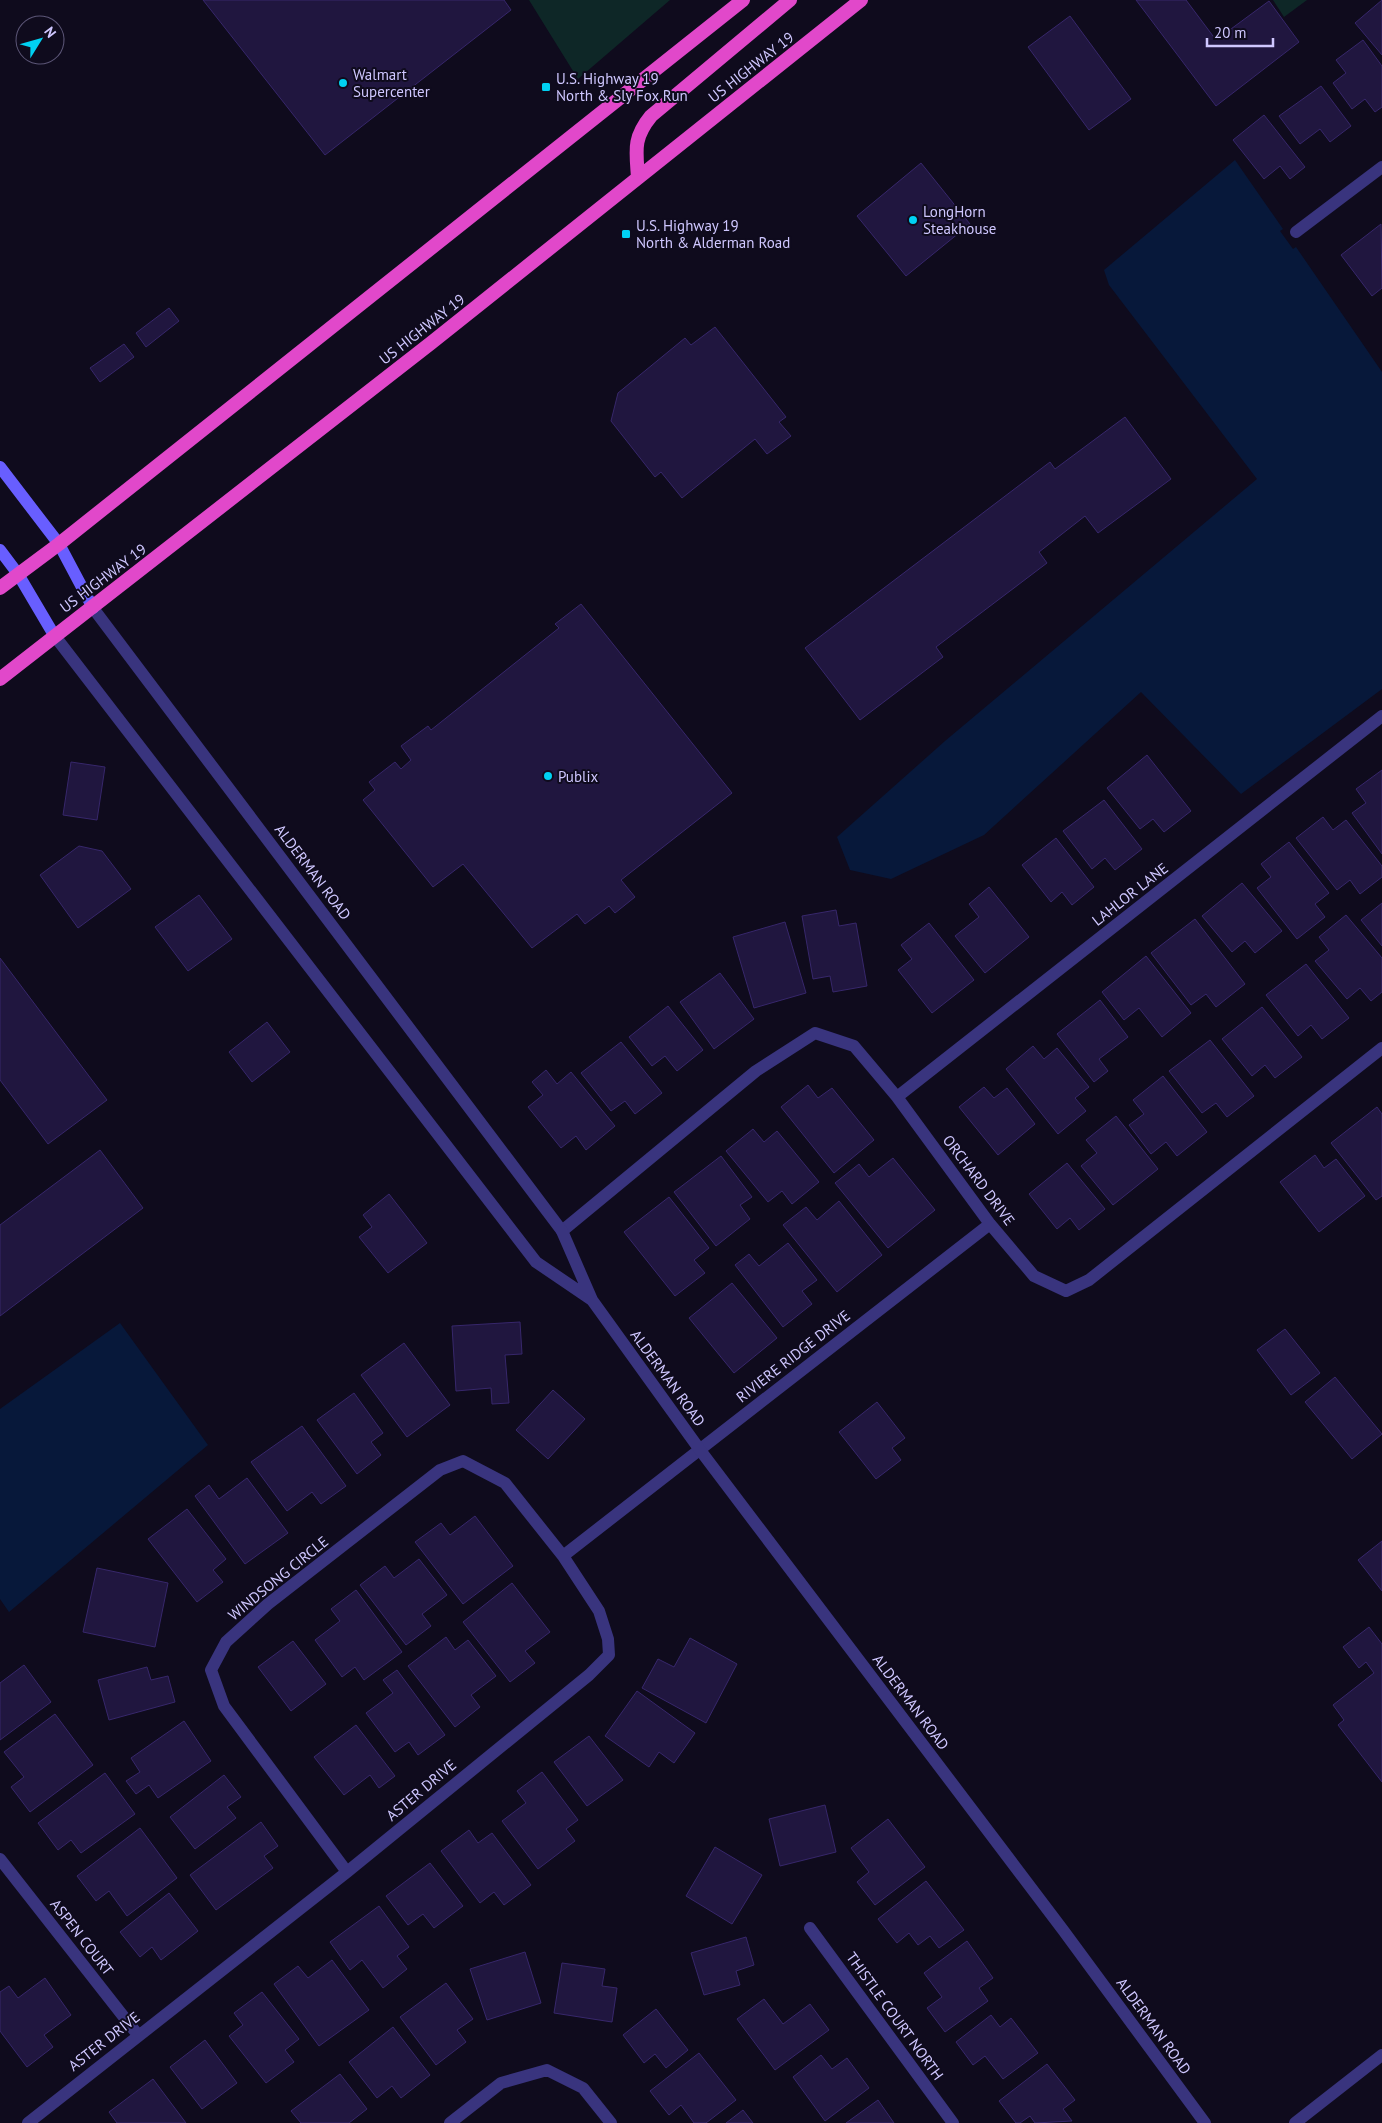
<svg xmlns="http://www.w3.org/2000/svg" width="1382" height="2123" viewBox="0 0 1382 2123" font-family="'PT Sans',sans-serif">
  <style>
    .green { fill: #0e2727 }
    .water { fill: #07183a }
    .building { fill: #20163f; stroke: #37276b }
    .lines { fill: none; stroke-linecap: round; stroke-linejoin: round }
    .minor { stroke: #39347e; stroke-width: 12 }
    .tertiary { stroke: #39347e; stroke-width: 12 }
    .secondary { stroke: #685eff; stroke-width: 12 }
    .trunk { stroke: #e148ca; stroke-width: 14 }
    .poi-dot { fill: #00d1f2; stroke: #0f0b1d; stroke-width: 2 }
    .labels { text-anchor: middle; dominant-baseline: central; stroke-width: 4; stroke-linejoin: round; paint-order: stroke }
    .street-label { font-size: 15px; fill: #cfc7ff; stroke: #0f0b1d }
    .poi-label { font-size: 15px; fill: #cfc7ff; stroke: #0f0b1d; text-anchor: start }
  </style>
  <rect width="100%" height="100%" fill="#0f0b1d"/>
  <path class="green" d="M 529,0 L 670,0 L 578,79 Z
    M 1273,0 L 1307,0 L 1284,17 Z"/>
  <path class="water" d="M 1235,160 L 1283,229 L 1280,231 L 1293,249 L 1296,247 L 1382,372 L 1382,689 L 1241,794 L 1141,692 L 984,835 L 891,879 L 850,870 L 837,837 L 945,741 L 1257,479 L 1109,285 L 1104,270 Z
    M 120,1323 L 208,1445 L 9,1612 L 0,1599 L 0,1409 Z"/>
  <path class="building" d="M 203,0 L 504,0 L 511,10 L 325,155 Z
    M 1136,0 L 1186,0 L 1216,40 L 1269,1 L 1299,42 L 1216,106 Z
    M 1382,0 L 1382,55 L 1355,23 Z
    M 1070,16 L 1131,99 L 1089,130 L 1028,47 Z
    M 1363,40 L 1382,66 L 1382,107 L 1375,112 L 1365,99 L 1352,109 L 1333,83 L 1346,73 L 1336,60 Z
    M 1321,86 L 1351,126 L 1330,142 L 1320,129 L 1300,144 L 1279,116 Z
    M 1264,115 L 1305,167 L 1290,179 L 1280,166 L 1264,179 L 1233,140 Z
    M 921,163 L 970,224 L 906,276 L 857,216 Z
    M 1381,224 L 1382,288 L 1372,296 L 1341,255 Z
    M 169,308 L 179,321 L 146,347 L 136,333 Z
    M 715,327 L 786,417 L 779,422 L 791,436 L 767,454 L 755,439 L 682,498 L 661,472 L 655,477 L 611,421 L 618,393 L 685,338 L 691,345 Z
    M 124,344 L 134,357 L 100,382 L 90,368 Z
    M 1125,417 L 1171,479 L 1098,533 L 1085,516 L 1039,552 L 1047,563 L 936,647 L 943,657 L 860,720 L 805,648 L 1050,462 L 1055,469 Z
    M 581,604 L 732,793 L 621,880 L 635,897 L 615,913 L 609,906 L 585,924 L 577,914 L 532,948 L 463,864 L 433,887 L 363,800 L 375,790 L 369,782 L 395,762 L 401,769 L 411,760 L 401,746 L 428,726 L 431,730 L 559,628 L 555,624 Z
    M 1147,755 L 1191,811 L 1164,832 L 1153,819 L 1140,829 L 1107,788 Z
    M 71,762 L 105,767 L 97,820 L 63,815 Z
    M 1382,770 L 1382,854 L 1352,813 L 1366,803 L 1356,789 Z
    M 1104,800 L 1142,849 L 1115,870 L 1105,858 L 1092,869 L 1063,831 Z
    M 1323,817 L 1333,830 L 1346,820 L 1382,866 L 1382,877 L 1360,894 L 1350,880 L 1337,890 L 1296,838 Z
    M 1056,838 L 1094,887 L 1072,905 L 1062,892 L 1051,902 L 1022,865 Z
    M 1289,842 L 1329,893 L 1315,904 L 1325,917 L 1297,939 L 1257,888 L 1271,877 L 1261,864 Z
    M 79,846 L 102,851 L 131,889 L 78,928 L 40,875 Z
    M 1242,883 L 1282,931 L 1255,953 L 1245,941 L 1232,952 L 1202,916 Z
    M 989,887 L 1029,937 L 985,973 L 955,936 L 979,917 L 969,904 Z
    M 199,895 L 232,939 L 188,971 L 155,927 Z
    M 1382,903 L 1382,946 L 1361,920 Z
    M 836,910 L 839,926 L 856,923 L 867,986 L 833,992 L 830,976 L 813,979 L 802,916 Z
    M 1346,915 L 1382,958 L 1382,992 L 1371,1001 L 1360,988 L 1347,999 L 1315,961 L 1329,950 L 1319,937 Z
    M 1195,919 L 1245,984 L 1216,1007 L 1206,994 L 1191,1005 L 1151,953 Z
    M 785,922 L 806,993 L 754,1008 L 733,937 Z
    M 929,923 L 974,980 L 932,1013 L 898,970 L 912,959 L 901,945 Z
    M 1146,956 L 1191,1013 L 1162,1037 L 1139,1008 L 1124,1020 L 1102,992 Z
    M 0,958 L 107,1100 L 48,1144 L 0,1080 Z
    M 1306,964 L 1349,1018 L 1322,1039 L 1311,1025 L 1298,1036 L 1266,995 Z
    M 720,973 L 754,1019 L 714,1049 L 680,1002 Z
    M 1100,1000 L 1128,1037 L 1099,1059 L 1108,1071 L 1094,1082 L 1057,1034 Z
    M 668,1006 L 703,1050 L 677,1071 L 665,1056 L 652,1066 L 629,1037 Z
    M 1262,1007 L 1302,1057 L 1275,1078 L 1265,1065 L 1252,1076 L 1222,1039 Z
    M 267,1022 L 290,1052 L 252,1082 L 229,1052 Z
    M 1210,1040 L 1254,1096 L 1227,1117 L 1216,1103 L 1202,1113 L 1169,1071 Z
    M 621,1042 L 662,1093 L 635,1114 L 625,1101 L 611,1111 L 581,1073 Z
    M 1033,1046 L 1044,1059 L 1057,1048 L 1089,1087 L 1075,1098 L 1086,1111 L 1058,1134 L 1006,1069 Z
    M 546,1070 L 557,1084 L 571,1072 L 615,1126 L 586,1150 L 576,1136 L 561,1148 L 528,1107 L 543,1095 L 532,1082 Z
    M 1163,1076 L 1207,1132 L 1177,1156 L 1166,1142 L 1151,1154 L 1129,1125 L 1144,1114 L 1133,1100 Z
    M 808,1085 L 818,1098 L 832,1088 L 874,1140 L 834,1173 L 781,1107 Z
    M 984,1087 L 994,1098 L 1007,1088 L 1035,1124 L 998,1155 L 959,1107 Z
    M 1377,1107 L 1382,1114 L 1382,1196 L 1376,1200 L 1331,1143 Z
    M 1116,1116 L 1158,1169 L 1113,1205 L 1081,1166 L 1097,1153 L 1086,1140 Z
    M 753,1129 L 764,1142 L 777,1131 L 819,1182 L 792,1204 L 782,1191 L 768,1202 L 726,1151 Z
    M 100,1150 L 143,1208 L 0,1316 L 0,1225 Z
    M 1315,1155 L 1324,1168 L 1336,1159 L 1365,1196 L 1319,1232 L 1280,1182 Z
    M 721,1156 L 752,1197 L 740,1205 L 750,1219 L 716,1246 L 674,1192 Z
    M 893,1158 L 935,1210 L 888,1248 L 835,1183 L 859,1164 L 869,1177 Z
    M 1067,1163 L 1105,1209 L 1079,1230 L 1070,1218 L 1057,1229 L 1029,1194 Z
    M 389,1194 L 427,1243 L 388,1273 L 359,1237 L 372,1227 L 363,1215 Z
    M 669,1197 L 709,1248 L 694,1260 L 705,1273 L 675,1296 L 624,1232 Z
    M 839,1201 L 882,1255 L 837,1292 L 783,1225 L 806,1207 L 817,1220 Z
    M 788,1243 L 817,1280 L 802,1291 L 812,1304 L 783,1327 L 735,1265 L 749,1254 L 759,1266 Z
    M 732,1283 L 777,1338 L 734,1373 L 689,1318 Z
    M 520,1322 L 522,1354 L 505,1355 L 509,1403 L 492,1404 L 491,1388 L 456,1391 L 452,1326 Z
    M 1285,1329 L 1320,1373 L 1291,1395 L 1257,1350 Z
    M 404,1343 L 450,1405 L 407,1437 L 361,1375 Z
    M 1335,1377 L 1382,1434 L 1352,1459 L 1305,1402 Z
    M 553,1390 L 585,1419 L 548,1459 L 516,1430 Z
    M 354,1393 L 383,1433 L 371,1442 L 381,1455 L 357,1474 L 317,1420 Z
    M 877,1402 L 905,1438 L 892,1448 L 901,1460 L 876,1479 L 839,1432 Z
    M 302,1426 L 346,1486 L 321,1504 L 312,1492 L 287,1511 L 251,1462 Z
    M 247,1478 L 288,1533 L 245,1564 L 195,1496 L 209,1485 L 219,1499 Z
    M 187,1509 L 226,1559 L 213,1570 L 223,1582 L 197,1602 L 148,1539 Z
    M 475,1516 L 513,1566 L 463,1604 L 415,1542 L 441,1523 L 450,1535 Z
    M 1382,1541 L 1382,1591 L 1358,1560 Z
    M 419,1559 L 447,1595 L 422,1614 L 431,1626 L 406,1645 L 360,1585 L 385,1566 L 394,1578 Z
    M 97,1568 L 168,1583 L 155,1647 L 83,1632 Z
    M 512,1583 L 550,1632 L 525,1651 L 535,1663 L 510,1682 L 463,1622 Z
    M 356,1590 L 402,1652 L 364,1680 L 355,1667 L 342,1677 L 315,1640 L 340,1621 L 331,1609 Z
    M 1369,1627 L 1382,1644 L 1382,1782 L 1338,1725 L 1344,1720 L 1333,1705 L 1374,1673 L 1366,1662 L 1359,1668 L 1343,1647 Z
    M 446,1637 L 455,1650 L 468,1640 L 496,1676 L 471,1695 L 480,1707 L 455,1727 L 408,1666 Z
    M 690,1638 L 737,1664 L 706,1723 L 642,1688 L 658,1659 L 674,1667 Z
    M 293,1641 L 326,1684 L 291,1711 L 258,1667 Z
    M 24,1665 L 51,1702 L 0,1740 L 0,1683 Z
    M 147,1667 L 151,1680 L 168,1676 L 175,1702 L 109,1720 L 98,1680 Z
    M 397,1670 L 445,1735 L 418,1755 L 409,1742 L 395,1752 L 366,1713 L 393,1693 L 383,1680 Z
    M 637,1691 L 695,1733 L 674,1763 L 659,1752 L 649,1767 L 605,1736 Z
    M 55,1714 L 93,1765 L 30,1812 L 11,1787 L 24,1777 L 4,1752 Z
    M 184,1721 L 211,1761 L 158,1798 L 149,1785 L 136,1794 L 126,1781 L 140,1772 L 131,1758 Z
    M 356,1725 L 395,1776 L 379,1788 L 370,1775 L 344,1795 L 314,1757 Z
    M 589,1736 L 623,1780 L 587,1806 L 554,1762 Z
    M 542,1772 L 578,1820 L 566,1829 L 575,1841 L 538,1869 L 502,1821 L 526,1803 L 517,1791 Z
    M 105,1773 L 135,1814 L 81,1853 L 71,1840 L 58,1850 L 38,1823 Z
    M 224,1775 L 241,1797 L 227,1807 L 236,1818 L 195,1849 L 170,1817 Z
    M 825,1805 L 836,1852 L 780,1866 L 769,1819 Z
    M 888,1819 L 925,1867 L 875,1905 L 857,1882 L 869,1872 L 851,1848 Z
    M 261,1822 L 278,1846 L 264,1856 L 273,1868 L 216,1910 L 190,1875 Z
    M 140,1828 L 177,1878 L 127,1916 L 109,1891 L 96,1901 L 77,1876 Z
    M 469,1830 L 478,1843 L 492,1833 L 531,1885 L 504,1905 L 494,1892 L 480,1903 L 441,1851 Z
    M 715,1847 L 762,1875 L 732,1924 L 686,1896 Z
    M 430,1863 L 463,1906 L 434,1928 L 423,1914 L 408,1925 L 386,1896 Z
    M 926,1881 L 964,1930 L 939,1948 L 930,1936 L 918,1945 L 909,1933 L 897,1943 L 878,1919 Z
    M 169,1893 L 198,1931 L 161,1960 L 152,1947 L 140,1957 L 120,1932 Z
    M 379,1906 L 409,1947 L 397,1956 L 407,1969 L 383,1988 L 362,1960 L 350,1970 L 330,1942 Z
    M 746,1937 L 754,1965 L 736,1971 L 740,1985 L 704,1995 L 691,1953 Z
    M 967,1941 L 993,1978 L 979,1988 L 988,2001 L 945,2032 L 927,2008 L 942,1997 L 924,1973 Z
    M 525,1952 L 541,2003 L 487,2020 L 470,1969 Z
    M 332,1960 L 369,2010 L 319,2046 L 274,1984 L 298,1966 L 308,1978 Z
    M 562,1963 L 605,1969 L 602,1986 L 617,1988 L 612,2022 L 554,2013 Z
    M 45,1978 L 71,2015 L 44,2035 L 53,2047 L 27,2067 L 0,2031 L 0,1992 L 9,1986 L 18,1998 Z
    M 446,1983 L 473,2019 L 457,2030 L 466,2042 L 436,2065 L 400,2017 Z
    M 262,1992 L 299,2039 L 285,2050 L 294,2062 L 266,2083 L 229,2036 L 243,2025 L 234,2013 Z
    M 764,1999 L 783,2024 L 810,2004 L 829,2030 L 775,2070 L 737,2019 Z
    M 656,2009 L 688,2050 L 666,2068 L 655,2054 L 644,2063 L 623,2035 Z
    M 991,2015 L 1000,2027 L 1011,2018 L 1038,2053 L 1003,2079 L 985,2056 L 973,2065 L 956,2042 Z
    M 393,2027 L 430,2075 L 401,2098 L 392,2086 L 377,2098 L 349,2062 Z
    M 205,2040 L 237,2083 L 202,2109 L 170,2067 Z
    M 699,2053 L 736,2100 L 706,2123 L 694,2123 L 681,2105 L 669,2115 L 650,2091 Z
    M 821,2055 L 832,2069 L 847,2058 L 869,2088 L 825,2121 L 793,2077 Z
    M 1047,2064 L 1075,2100 L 1063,2109 L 1072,2121 L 1035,2123 L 1030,2116 L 1020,2123 L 1016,2123 L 999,2101 Z
    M 340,2074 L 367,2109 L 349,2123 L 301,2123 L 291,2111 Z
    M 153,2079 L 186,2123 L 117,2123 L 109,2112 Z
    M 878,2100 L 894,2123 L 846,2123 Z
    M 743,2110 L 753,2123 L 726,2123 Z"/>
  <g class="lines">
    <path class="minor" d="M 1296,232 L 1382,167
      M 897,1097 L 1382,716
      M 562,1231 L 756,1071 L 815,1033 L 854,1046 L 897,1097 L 990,1224 L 1034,1276 L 1066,1291 L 1089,1280 L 1382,1048
      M 563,1556 L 990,1224
      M 0,1859 L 138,2035
      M 810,1928 L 953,2123
      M 28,2123 L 347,1872 L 589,1675 L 609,1655 L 608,1639 L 599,1611 L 563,1556 L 505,1483 L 463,1461 L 440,1470 L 268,1604 L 226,1642 L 211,1670 L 224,1706 L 347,1872
      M 450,2123 L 501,2083 L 547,2070 L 583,2088 L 611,2123
      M 1295,2123 L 1382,2055"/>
    <path class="tertiary" d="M 93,608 L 562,1231 L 592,1300 L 700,1450 L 1063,1930 L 1205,2123
      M 54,635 L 536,1262 L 592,1300"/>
    <path class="secondary" d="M 0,467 L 59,544 L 93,608
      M 0,550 L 18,574 L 54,635"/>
    <path class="trunk" d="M 638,177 C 636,150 633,138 651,116 L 790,0
      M 0,588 L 59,544 L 743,0
      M 0,679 L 431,343 L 861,0"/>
  </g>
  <g class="poi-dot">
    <circle cx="343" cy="83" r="5"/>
    <rect x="541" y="82" width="10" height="10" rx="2.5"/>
    <circle cx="913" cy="220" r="5"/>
    <rect x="621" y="229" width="10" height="10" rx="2.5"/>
    <circle cx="548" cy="776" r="5"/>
  </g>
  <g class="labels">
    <g class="street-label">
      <text transform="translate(751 67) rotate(-38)">US HIGHWAY 19</text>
      <text transform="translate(422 329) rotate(-38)">US HIGHWAY 19</text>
      <text transform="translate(103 578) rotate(-37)">US HIGHWAY 19</text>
      <text transform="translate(313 872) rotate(53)">ALDERMAN ROAD</text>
      <text transform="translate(1130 894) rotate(-38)">LAHLOR LANE</text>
      <text transform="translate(979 1180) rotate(53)">ORCHARD DRIVE</text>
      <text transform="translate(793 1356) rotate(-38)">RIVIERE RIDGE DRIVE</text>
      <text transform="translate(668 1378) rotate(54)">ALDERMAN ROAD</text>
      <text transform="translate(278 1578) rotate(-39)">WINDSONG CIRCLE</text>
      <text transform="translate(911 1702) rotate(53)">ALDERMAN ROAD</text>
      <text transform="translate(421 1790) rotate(-40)">ASTER DRIVE</text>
      <text transform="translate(82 1937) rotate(52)">ASPEN COURT</text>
      <text transform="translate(895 2016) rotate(54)">THISTLE COURT NORTH</text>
      <text transform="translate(1154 2026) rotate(54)">ALDERMAN ROAD</text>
      <text transform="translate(104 2041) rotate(-38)">ASTER DRIVE</text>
    </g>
    <g class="poi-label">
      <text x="353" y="74">Walmart<tspan x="353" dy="17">Supercenter</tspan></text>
      <text x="556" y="78">U.S. Highway 19<tspan x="556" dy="17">North &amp; Sly Fox Run</tspan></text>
      <text x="923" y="211">LongHorn<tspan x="923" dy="17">Steakhouse</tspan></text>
      <text x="636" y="225">U.S. Highway 19<tspan x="636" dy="17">North &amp; Alderman Road</tspan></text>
      <text x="558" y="776">Publix</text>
    </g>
  </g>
  <g transform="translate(40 40) rotate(53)"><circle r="24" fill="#0f0b1d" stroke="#5c5677"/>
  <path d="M0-4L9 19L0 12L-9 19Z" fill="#00d1f2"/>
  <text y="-8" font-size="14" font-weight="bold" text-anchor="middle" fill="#cfc7ff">N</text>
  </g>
  <path d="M1207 38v8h66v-8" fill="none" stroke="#cfc7ff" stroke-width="2.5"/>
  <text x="1214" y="38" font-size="15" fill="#cfc7ff" stroke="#0f0b1d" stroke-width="4" paint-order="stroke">20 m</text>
</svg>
